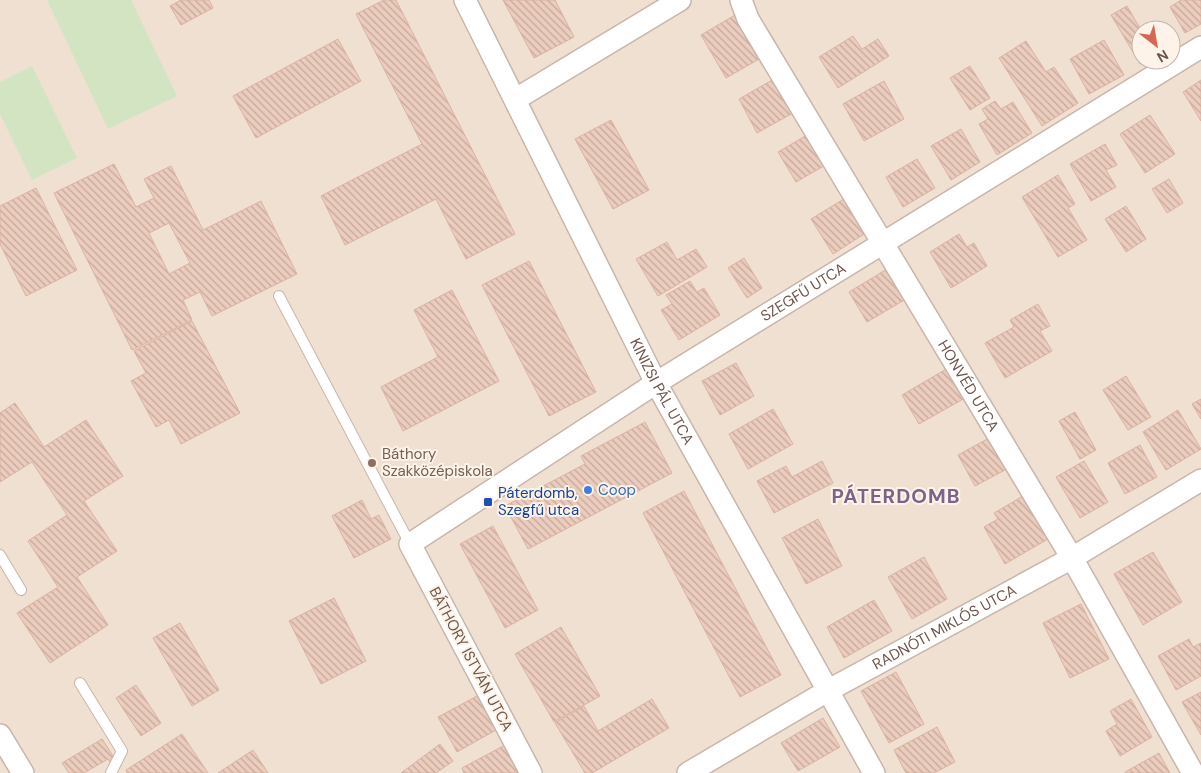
<svg xmlns="http://www.w3.org/2000/svg" width="1201" height="773" viewBox="0 0 1201 773" font-family="'DM Sans',sans-serif">
  <style>
    .residential { fill: #f0e0d2; fill-rule: evenodd }
    .green { fill: #d3e4c3 }
    .building { fill: url(#building-back-hatch); stroke: #dcb2a0; fill-rule: evenodd }
    .lines { fill: none; stroke-linecap: round; stroke-linejoin: round }
    .lane-casing { stroke: #c8b6ab; stroke-width: 12 }
    .street-casing { stroke: #c8b6ab; stroke-width: 24 }
    .lane { stroke: #fff; stroke-width: 10 }
    .street { stroke: #fff; stroke-width: 21 }
    .education-dot { fill: #8d6e63; stroke: #fdf3e8; stroke-width: 2 }
    .shop-dot { fill: #3f7fe0; stroke: #fdf3e8; stroke-width: 2 }
    .transit-dot { fill: #1a4fb4; stroke: #fdf3e8; stroke-width: 2 }
    .labels { text-anchor: middle; dominant-baseline: central; stroke-width: 4; stroke-linejoin: round; paint-order: stroke }
    .street-label { font-size: 15px; fill: #6e554c; stroke: #fdf3e8 }
    .education-label { font-size: 15px; fill: #785e54; stroke: #fdf3e8; text-anchor: start }
    .shop-label { font-size: 15px; fill: #366cbe; stroke: #fdf3e8; text-anchor: start }
    .transit-label { font-size: 15px; fill: #164399; stroke: #fdf3e8; text-anchor: start }
    .district-label { font-size: 20px; font-weight: bold; letter-spacing: 1px; fill: #7a648a; stroke: #fdf3e8 }
  </style>
  <defs>
    <pattern id="building-back-hatch" width="6" height="6" patternUnits="userSpaceOnUse" patternTransform="scale(1.25)"><rect width="6" height="6" fill="#ebccbd"/><path d="M-1 5l2 2M0 0l6 6M5-1l2 2" fill="none" stroke="#c3a89c"/></pattern>
  </defs>
  <rect width="100%" height="100%" fill="#f9efe2"/>
  <path class="residential" d="M 0,0 L 1201,0 L 1201,773 L 0,773 ZM 1141,30 L 1171,30 L 1171,60 L 1141,60 Z"/>
  <path class="green" d="M 47,0 L 131,0 L 177,96 L 108,129 Z
    M 32,66 L 77,158 L 32,180 L 0,114 L 0,82 Z"/>
  <path class="building" d="M 181,0 L 209,0 L 213,8 L 181,25 L 170,6 Z
    M 384,0 L 396,0 L 515,234 L 466,259 L 436,199 L 345,245 L 321,196 L 422,144 L 356,14 Z
    M 503,0 L 555,0 L 574,37 L 534,58 Z
    M 1181,0 L 1201,0 L 1201,24 L 1185,33 L 1170,7 Z
    M 1127,6 L 1141,30 L 1141,60 L 1146,60 L 1140,64 L 1111,15 Z
    M 735,15 L 761,58 L 726,78 L 701,35 Z
    M 853,36 L 862,49 L 878,39 L 889,56 L 838,88 L 819,57 Z
    M 338,39 L 361,81 L 256,138 L 233,96 Z
    M 1104,40 L 1124,75 L 1089,94 L 1070,59 Z
    M 1026,41 L 1046,72 L 1054,67 L 1078,103 L 1042,126 L 999,58 Z
    M 970,66 L 990,98 L 970,110 L 950,78 Z
    M 774,79 L 793,113 L 757,133 L 739,99 Z
    M 1201,80 L 1201,121 L 1183,92 Z
    M 884,81 L 904,119 L 864,141 L 843,104 Z
    M 995,101 L 1001,109 L 1013,102 L 1032,133 L 997,155 L 979,124 L 988,119 L 982,109 Z
    M 1150,115 L 1175,154 L 1145,173 L 1120,134 Z
    M 611,120 L 649,190 L 613,209 L 575,139 Z
    M 961,129 L 980,162 L 951,180 L 931,146 Z
    M 812,132 L 829,163 L 796,182 L 778,152 Z
    M 1105,144 L 1117,165 L 1106,170 L 1116,187 L 1091,201 L 1070,164 Z
    M 917,159 L 935,188 L 903,207 L 886,177 Z
    M 114,164 L 136,207 L 154,198 L 144,179 L 171,166 L 203,230 L 261,201 L 297,274 L 212,316 L 200,292 L 183,300 L 192,320 L 132,350 L 54,193 ZM 169,223 L 190,263 L 169,274 L 149,233 Z
    M 1058,175 L 1075,204 L 1068,208 L 1087,240 L 1058,257 L 1022,197 Z
    M 1169,179 L 1183,203 L 1167,213 L 1152,189 Z
    M 36,188 L 77,270 L 26,296 L 0,244 L 0,206 Z
    M 847,197 L 869,231 L 833,254 L 811,219 Z
    M 1126,206 L 1146,239 L 1126,252 L 1105,219 Z
    M 959,234 L 967,247 L 974,243 L 987,266 L 951,288 L 930,252 Z
    M 667,242 L 677,260 L 696,249 L 707,267 L 658,296 L 636,259 Z
    M 744,258 L 762,288 L 747,298 L 728,268 Z
    M 529,261 L 596,392 L 549,416 L 482,285 Z
    M 887,269 L 906,299 L 867,322 L 849,292 Z
    M 690,281 L 697,292 L 704,288 L 720,315 L 679,340 L 661,310 L 672,304 L 666,295 Z
    M 452,290 L 499,381 L 403,431 L 381,387 L 438,357 L 414,310 Z
    M 1038,304 L 1050,326 L 1040,331 L 1052,351 L 1005,378 L 985,343 L 1014,327 L 1010,320 Z
    M 192,321 L 240,413 L 181,444 L 169,420 L 156,427 L 131,381 L 146,373 L 134,351 Z
    M 736,363 L 754,396 L 720,415 L 702,381 Z
    M 948,368 L 965,398 L 919,424 L 902,395 Z
    M 1126,376 L 1151,417 L 1128,430 L 1103,390 Z
    M 1201,399 L 1201,419 L 1192,404 Z
    M 15,403 L 44,447 L 86,420 L 123,476 L 84,501 L 117,551 L 77,577 L 108,625 L 50,663 L 17,613 L 58,587 L 28,541 L 67,515 L 32,462 L 0,482 L 0,413 Z
    M 773,409 L 793,444 L 748,469 L 729,434 Z
    M 1178,410 L 1201,449 L 1166,470 L 1143,432 Z
    M 1075,412 L 1096,450 L 1080,459 L 1059,421 Z
    M 645,422 L 672,473 L 528,549 L 505,506 L 585,464 L 581,456 Z
    M 989,438 L 1007,469 L 975,486 L 958,455 Z
    M 1140,445 L 1157,477 L 1125,494 L 1108,463 Z
    M 822,461 L 833,483 L 774,513 L 757,481 L 786,466 L 792,477 Z
    M 1084,461 L 1108,502 L 1080,518 L 1056,477 Z
    M 684,491 L 781,675 L 740,697 L 643,513 Z
    M 1023,496 L 1048,539 L 1005,564 L 984,527 L 998,519 L 994,513 Z
    M 362,500 L 371,519 L 379,515 L 391,539 L 354,558 L 332,516 Z
    M 818,519 L 842,566 L 806,584 L 782,538 Z
    M 493,526 L 538,610 L 505,628 L 460,544 Z
    M 1153,552 L 1182,602 L 1143,625 L 1114,574 Z
    M 924,557 L 947,599 L 912,619 L 888,577 Z
    M 334,598 L 366,661 L 321,684 L 289,621 Z
    M 874,600 L 892,631 L 844,658 L 827,627 Z
    M 1081,604 L 1109,659 L 1070,678 L 1043,623 Z
    M 180,623 L 219,690 L 192,706 L 153,638 Z
    M 561,627 L 600,696 L 554,722 L 515,654 Z
    M 1189,639 L 1193,647 L 1201,643 L 1201,676 L 1176,690 L 1158,656 Z
    M 896,672 L 924,724 L 889,743 L 861,691 Z
    M 136,685 L 161,723 L 141,736 L 116,698 Z
    M 1201,692 L 1201,735 L 1182,702 Z
    M 477,696 L 496,730 L 457,752 L 438,717 Z
    M 652,699 L 669,728 L 592,773 L 585,773 L 555,723 L 584,706 L 598,731 Z
    M 1131,699 L 1152,737 L 1120,756 L 1106,731 L 1117,724 L 1110,711 Z
    M 823,718 L 840,747 L 798,771 L 781,743 Z
    M 937,727 L 955,762 L 934,773 L 906,773 L 894,750 Z
    M 182,734 L 208,773 L 127,773 L 126,770 Z
    M 102,739 L 115,759 L 110,762 L 108,759 L 84,773 L 69,773 L 62,763 Z
    M 440,744 L 453,761 L 436,773 L 401,773 Z
    M 505,745 L 520,773 L 464,773 L 462,768 Z
    M 253,750 L 268,773 L 218,773 Z
    M 1159,753 L 1170,773 L 1125,773 L 1125,772 Z"/>
  <g class="lines">
    <defs>
      <path id="lane" d="M 279,296 L 410,544
        M 0,555 L 21,590
        M 80,683 L 122,751 L 111,773"/>
      <g id="street">
        <path id="s1" d="M 465,0 L 656,383 L 874,773"/>
        <path id="s2" d="M 741,0 L 748,19 L 1072,558 L 1193,773"/>
        <path d="M 516,99 L 680,0"/>
        <path d="M 0,735 L 23,773"/>
        <path id="s3" d="M 531,773 L 410,544 L 656,383 L 1201,47"/>
        <path id="s4" d="M 688,773 L 829,690 L 1072,558 L 1201,480"/>
      </g>
    </defs>
    <use href="#lane" class="lane-casing"/>
    <use href="#street" class="street-casing"/>
    <use href="#lane" class="lane"/>
    <use href="#street" class="street"/>
  </g>
  <circle class="education-dot" cx="372" cy="463" r="5"/>
  <circle class="shop-dot" cx="588" cy="490" r="5"/>
  <rect class="transit-dot" x="483" y="497" width="10" height="10" rx="2.5"/>
  <g class="labels">
    <g class="street-label">
      <text stroke="none"><textPath href="#s3" startOffset="726">SZEGFŰ UTCA</textPath></text>
      <text stroke="none"><textPath href="#s2" startOffset="448">HONVÉD UTCA</textPath></text>
      <text stroke="none"><textPath href="#s1" startOffset="438">KINIZSI PÁL UTCA</textPath></text>
      <text stroke="none"><textPath href="#s4" startOffset="295">RADNÓTI MIKLÓS UTCA</textPath></text>
      <text transform="translate(471 659) rotate(62)">BÁTHORY ISTVÁN UTCA</text>
    </g>
    <g class="education-label">
      <text x="382" y="454">Báthory<tspan x="382" dy="17">Szakközépiskola</tspan></text>
    </g>
    <g class="shop-label">
      <text x="598" y="490">Coop</text>
    </g>
    <g class="transit-label">
      <text x="498" y="493">Páterdomb,<tspan x="498" dy="17">Szegfű utca</tspan></text>
    </g>
    <g class="district-label">
      <text x="896" y="496">PÁTERDOMB</text>
    </g>
  </g>
  <g transform="translate(1156 45) rotate(149)"><circle r="24" fill="#fdf3e8" stroke="#c4b4aa"/>
  <path d="M0-4L9 19L0 12L-9 19Z" fill="#d66855"/>
  <text y="-8" font-size="14" font-weight="bold" text-anchor="middle" fill="#6e554c">N</text>
  </g>
</svg>
